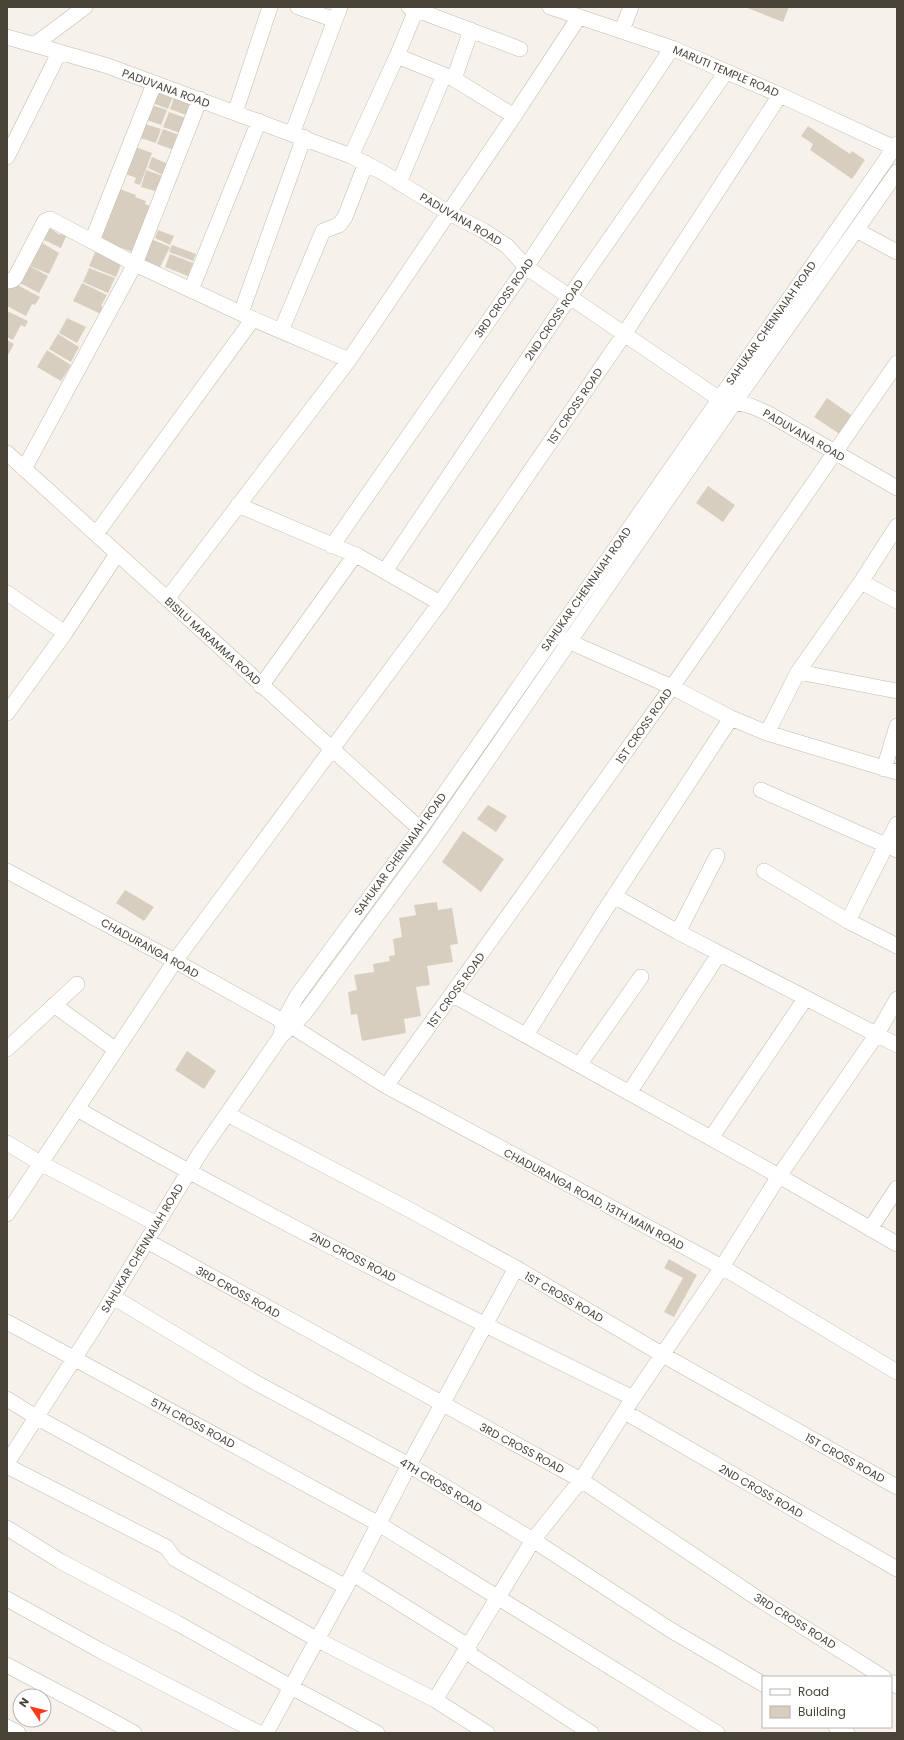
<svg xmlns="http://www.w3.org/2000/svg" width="904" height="1740" viewBox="0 0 904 1740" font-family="Poppins,sans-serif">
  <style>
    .building { fill: #d8cec0 }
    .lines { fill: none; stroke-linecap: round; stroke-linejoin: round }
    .minor-casing { stroke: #c1baad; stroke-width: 16 }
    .minor { stroke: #fff; stroke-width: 15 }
    .labels { text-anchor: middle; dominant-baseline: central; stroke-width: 3; stroke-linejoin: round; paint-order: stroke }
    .street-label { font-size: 11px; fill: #4a4338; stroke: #fff }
  </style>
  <rect width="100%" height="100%" fill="#f6f2eb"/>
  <path class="building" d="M 745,7 L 789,7 L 783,22 Z
    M 155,87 L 174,94 L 168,109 L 150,102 Z
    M 175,95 L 192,100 L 186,115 L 170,109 Z
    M 149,104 L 167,110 L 161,125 L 144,119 Z
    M 169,112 L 186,118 L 180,133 L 163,127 Z
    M 145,124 L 161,129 L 156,143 L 140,138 Z
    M 808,126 L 850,154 L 852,151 L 865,160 L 852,179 L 810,150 L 813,144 L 801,136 Z
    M 163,129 L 179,135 L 174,150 L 157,144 Z
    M 136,147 L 152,153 L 140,185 L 134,183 L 136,178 L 126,174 Z
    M 152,157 L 168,164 L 163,175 L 148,168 Z
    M 146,170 L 163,176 L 159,187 L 157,186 L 155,191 L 141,187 Z
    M 117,188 L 136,195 L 135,197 L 146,201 L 145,204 L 150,206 L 133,252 L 98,239 Z
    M 48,227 L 60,235 L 62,232 L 67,234 L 61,248 L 42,239 Z
    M 158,230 L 174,236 L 170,245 L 155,238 Z
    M 151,239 L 170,247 L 160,267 L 142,260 Z
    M 39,241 L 59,253 L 49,274 L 28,265 Z
    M 172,245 L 196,254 L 193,261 L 169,252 Z
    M 97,248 L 123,260 L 116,277 L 89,266 Z
    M 170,254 L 193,263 L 188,276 L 165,267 Z
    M 28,265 L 48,276 L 39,293 L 20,283 Z
    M 89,268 L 115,278 L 108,293 L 83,282 Z
    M 12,282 L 40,297 L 35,305 L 32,304 L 26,316 L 7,306 L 7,291 Z
    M 82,283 L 107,295 L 101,306 L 104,308 L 101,314 L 73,301 Z
    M 7,311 L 28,321 L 25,327 L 21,325 L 13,340 L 7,337 Z
    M 67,318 L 86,327 L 77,343 L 59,333 Z
    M 58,334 L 79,347 L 71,362 L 49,349 Z
    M 7,340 L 14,344 L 7,357 Z
    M 47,350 L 71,365 L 61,381 L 37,367 Z
    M 827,398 L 854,417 L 841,435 L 814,417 Z
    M 708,486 L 735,505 L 723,522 L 696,503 Z
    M 488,805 L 507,816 L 496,832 L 477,819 Z
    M 463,831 L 504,859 L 481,892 L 442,862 Z
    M 125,890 L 154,907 L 144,921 L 116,903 Z
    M 437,902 L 438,910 L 452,908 L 458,944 L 450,945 L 453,962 L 427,966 L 430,985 L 416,987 L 421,1016 L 404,1019 L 406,1033 L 362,1041 L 357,1014 L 351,1015 L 348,992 L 357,990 L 354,975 L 374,972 L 373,964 L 390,961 L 389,956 L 395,955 L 393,939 L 402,937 L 399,918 L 416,915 L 414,905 Z
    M 187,1051 L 216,1071 L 204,1089 L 175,1070 Z
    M 669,1259 L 697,1275 L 674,1317 L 664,1312 L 683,1278 L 664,1268 Z"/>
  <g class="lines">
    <defs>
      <path id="minor" d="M 298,7 L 335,20
        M 409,7 L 520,49
        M 550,7 L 672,48 L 780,95 L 897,149
        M 622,30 L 631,7
        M 7,37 L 108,66 L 351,156 L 382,172 L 449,213 L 484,231 L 507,246 L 526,267 L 718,398 L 751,406 L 767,413 L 897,488
        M 34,45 L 85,7
        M 397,56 L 416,10
        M 454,79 L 471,30
        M 235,113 L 270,7
        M 292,134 L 340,7
        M 351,156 L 397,56 L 454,79 L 514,116
        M 7,157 L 59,53
        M 399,183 L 444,75
        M 856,230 L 897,252
        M 92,241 L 154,84
        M 7,281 L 13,280 L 15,278 L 45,221 L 50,219 L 135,264 L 253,319
        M 191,290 L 259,121
        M 241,313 L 304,137
        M 281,331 L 323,231 L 339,225 L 345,217 L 366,163
        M 7,453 L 420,829
        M 24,469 L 135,264 L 200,99
        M 238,505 L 358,556 L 440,603
        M 96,534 L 253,319 L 349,360
        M 332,546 L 526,267 L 672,48
        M 385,571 L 570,296 L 726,72
        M 861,582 L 897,601
        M 7,593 L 65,633
        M 167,599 L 349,360 L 514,116 L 579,17
        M 561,638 L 672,687 L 731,718 L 767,733 L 897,772
        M 798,672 L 897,691
        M 261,686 L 355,555
        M 7,713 L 65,633 L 117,554
        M 767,733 L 798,672 L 861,582 L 897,526
        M 884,769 L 897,726
        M 761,790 L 897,850
        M 7,871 L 175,961 L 288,1024 L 386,1086 L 722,1267 L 897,1372
        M 764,871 L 848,921 L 897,946
        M 614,896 L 678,932 L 897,1045
        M 848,921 L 897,824
        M 678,932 L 717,856
        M 453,995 L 779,1176 L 897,1244
        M 54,1005 L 116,1050
        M 526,1035 L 605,910 L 731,718
        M 281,1036 L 283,1022 L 297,996 L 420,829 L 897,144
        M 7,1049 L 77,984
        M 579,1065 L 641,977
        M 386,1086 L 672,687 L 897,363
        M 629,1093 L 719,954
        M 77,1109 C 259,1213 446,1306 633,1398
        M 227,1114 L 408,1209 L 516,1268 L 663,1355 L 897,1487
        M 711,1138 L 805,999
        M 7,1143 L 42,1164 L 157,1224
        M 7,1214 L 175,961 L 440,603 L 625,333 L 780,95
        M 870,1229 L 897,1188
        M 147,1241 L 581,1480 L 757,1598 L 883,1677
        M 113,1297 L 251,1380 L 409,1465 L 533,1540 L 669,1629 L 763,1684
        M 7,1322 L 379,1524 L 717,1733
        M 7,1399 L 36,1417 L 346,1587
        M 625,1412 L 897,1569
        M 7,1463 L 97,1323 L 200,1153 L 281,1036 L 304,1014 L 431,842 L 734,403 L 897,172
        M 7,1466 L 166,1547 L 175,1559 L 318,1640 L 435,1700 L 487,1733
        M 7,1528 L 60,1561 L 177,1623 L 291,1687 L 377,1733
        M 353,1574 L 468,1646 L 471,1655 L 591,1733
        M 7,1599 L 101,1651 L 259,1733
        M 7,1665 C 49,1688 92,1709 134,1733
        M 891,1682 L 897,1686
        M 435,1700 L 533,1540 L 581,1480 L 633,1398 L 722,1267 L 779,1176 L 877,1034 L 897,999
        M 7,1727 L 18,1733
        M 836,1727 L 847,1733
        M 266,1733 L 346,1587 L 409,1465 L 516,1268"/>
    </defs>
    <use href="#minor" class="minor-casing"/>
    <use href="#minor" class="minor"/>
  </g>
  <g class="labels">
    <g class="street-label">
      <text transform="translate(726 71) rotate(23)">MARUTI TEMPLE ROAD</text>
      <text transform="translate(166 88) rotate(20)">PADUVANA ROAD</text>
      <text transform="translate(461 219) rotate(30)">PADUVANA ROAD</text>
      <text transform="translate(504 298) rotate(-55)">3RD CROSS ROAD</text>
      <text transform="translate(554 320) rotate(-56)">2ND CROSS ROAD</text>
      <text transform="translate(771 323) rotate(-55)">SAHUKAR CHENNAIAH ROAD</text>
      <text transform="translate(575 406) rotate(-56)">1ST CROSS ROAD</text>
      <text transform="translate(804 435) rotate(30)">PADUVANA ROAD</text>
      <text transform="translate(586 589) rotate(-55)">SAHUKAR CHENNAIAH ROAD</text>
      <text transform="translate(213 641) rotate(42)">BISILU MARAMMA ROAD</text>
      <text transform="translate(644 726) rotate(-55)">1ST CROSS ROAD</text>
      <text transform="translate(400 854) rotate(-54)">SAHUKAR CHENNAIAH ROAD</text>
      <text transform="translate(150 948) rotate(29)">CHADURANGA ROAD</text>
      <text transform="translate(456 990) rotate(-54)">1ST CROSS ROAD</text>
      <text transform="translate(594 1199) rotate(28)">CHADURANGA ROAD, 13TH MAIN ROAD</text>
      <text transform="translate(142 1248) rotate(-59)">SAHUKAR CHENNAIAH ROAD</text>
      <text transform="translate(353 1257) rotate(27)">2ND CROSS ROAD</text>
      <text transform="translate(238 1292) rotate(29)">3RD CROSS ROAD</text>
      <text transform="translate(564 1297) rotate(30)">1ST CROSS ROAD</text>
      <text transform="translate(193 1423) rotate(28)">5TH CROSS ROAD</text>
      <text transform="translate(522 1448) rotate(28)">3RD CROSS ROAD</text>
      <text transform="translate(845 1458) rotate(29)">1ST CROSS ROAD</text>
      <text transform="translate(441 1485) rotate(31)">4TH CROSS ROAD</text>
      <text transform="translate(761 1491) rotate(30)">2ND CROSS ROAD</text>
      <text transform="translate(795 1621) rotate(32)">3RD CROSS ROAD</text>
    </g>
  </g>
  <rect width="904" height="1740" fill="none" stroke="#4a4338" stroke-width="16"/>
  <rect x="762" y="1676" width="130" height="52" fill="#ffffff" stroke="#b7b4af"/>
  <rect x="770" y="1689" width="20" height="6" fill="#ffffff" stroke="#b7b4af"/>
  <text x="798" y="1696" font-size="12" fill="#4a4338">Road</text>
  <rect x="770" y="1706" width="20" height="12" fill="#d8cec0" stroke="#b7b4af"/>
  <text x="798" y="1716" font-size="12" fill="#4a4338">Building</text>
  <g transform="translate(32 1708) rotate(305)"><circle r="19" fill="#ffffff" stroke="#b7b4af"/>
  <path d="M0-3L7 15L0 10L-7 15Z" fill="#fd391b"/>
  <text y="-6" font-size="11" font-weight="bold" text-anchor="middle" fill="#4a4338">N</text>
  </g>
</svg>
